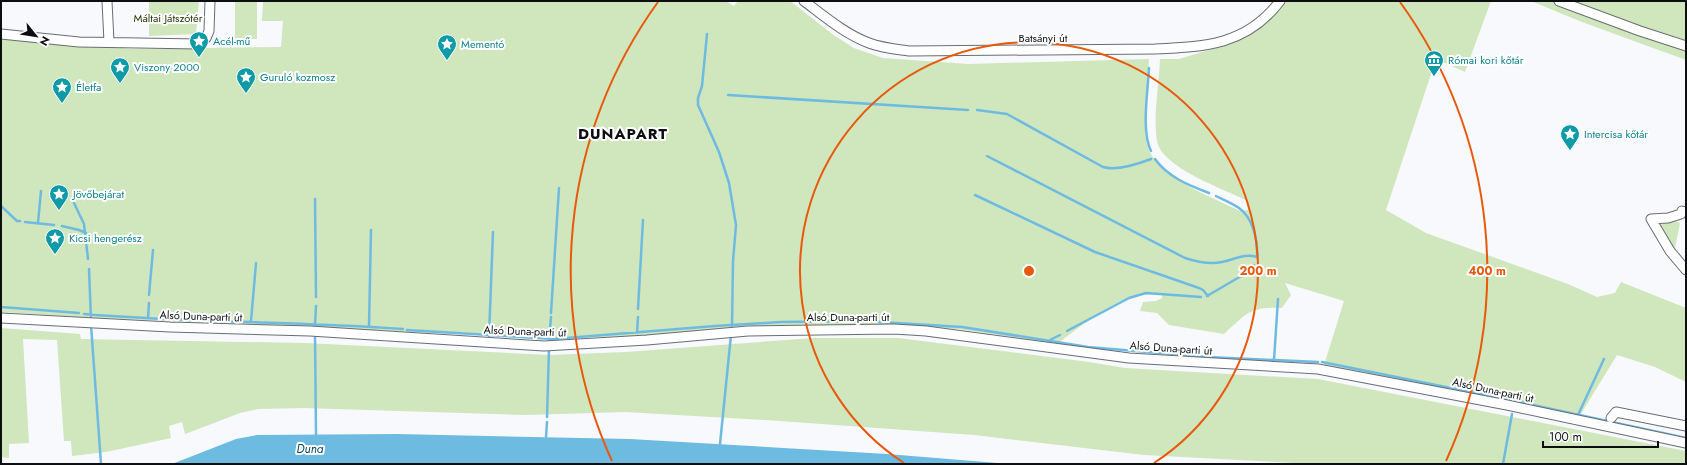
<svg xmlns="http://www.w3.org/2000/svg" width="1687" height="465" viewBox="0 0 1687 465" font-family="Jost,sans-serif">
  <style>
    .green { fill: #d0e6bc }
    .water { fill: #6ebbe2 }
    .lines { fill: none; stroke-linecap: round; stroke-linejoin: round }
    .stream { stroke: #6ebbe2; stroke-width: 2.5 }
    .street-casing { stroke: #686d75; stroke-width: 11 }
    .street { stroke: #fff; stroke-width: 9 }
    .ring { fill: none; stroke: #e8590c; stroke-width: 2 }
    .labels { text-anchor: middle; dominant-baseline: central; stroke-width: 4; stroke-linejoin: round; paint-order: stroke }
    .park-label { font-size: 11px; fill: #213505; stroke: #fff }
    .street-label { font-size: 11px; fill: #0c0e11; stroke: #fff }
    .culture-label { font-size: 11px; fill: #0d838f; stroke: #fff; text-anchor: start }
    .water-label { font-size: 12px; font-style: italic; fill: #024761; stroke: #fff }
    .district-label { font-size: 15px; font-weight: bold; letter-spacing: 1px; fill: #0c0e11; stroke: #fff }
    .centre { fill: #e8590c; stroke: #fff; stroke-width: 2 }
    .ring-label { font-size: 12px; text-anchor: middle; font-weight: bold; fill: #e8590c; stroke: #fff; stroke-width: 4; stroke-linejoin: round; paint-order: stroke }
  </style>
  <rect width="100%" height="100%" fill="#f7f9fd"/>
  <path class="green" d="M 149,1 L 199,1 L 196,34 L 149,36 Z
    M 235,1 L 257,1 L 257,39 L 235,39 Z
    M 263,1 L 726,1 L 734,6 L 738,1 L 790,1 L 835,36 L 854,48 L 883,58 L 968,64 L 1149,59 C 1148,82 1142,125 1147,145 C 1156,177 1212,197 1240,211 L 1248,210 L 1246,200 C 1224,189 1162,168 1157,141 C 1153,115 1159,85 1160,59 L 1179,59 L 1236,42 L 1267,21 L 1283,1 L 1491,1 L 1465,72 L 1436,59 L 1386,210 L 1426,233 L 1568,284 L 1597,297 L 1615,293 L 1621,282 L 1686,308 L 1686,382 L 1655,367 L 1617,355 L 1579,417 L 1324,365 L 1344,301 L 1285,283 L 1291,295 L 1282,308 C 1250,306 1246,314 1224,334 L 1169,325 L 1157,313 L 1140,311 L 1143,302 L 1156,301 L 1162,298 L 1162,295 C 1155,295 1147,294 1140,295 C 1115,298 1077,329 1057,344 L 958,329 L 826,325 L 742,329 L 653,336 L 545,338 L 77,317 L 1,312 L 1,36 L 131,49 L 281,47 L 283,21 L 262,21 Z
    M 1531,1 L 1686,1 L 1686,60 L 1582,22 Z
    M 1672,220 L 1680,223 L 1674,253 L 1659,225 L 1660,223 Z
    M 1,328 L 80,334 L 81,339 L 305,343 L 549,355 L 626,352 L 814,338 L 898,338 L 1089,362 L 1125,368 L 1318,379 L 1686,451 L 1686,464 L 1313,464 L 1144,455 L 974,435 L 766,420 L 625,412 L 526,415 L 304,408 L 258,409 L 240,413 L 185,434 L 182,422 L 169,426 L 171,438 L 106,452 L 72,456 L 71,441 L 64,441 L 57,340 L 23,339 L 29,443 L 9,444 L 9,458 L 1,457 Z"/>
  <path class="water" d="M 397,434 L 630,439 L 887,454 L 1010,464 L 172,464 L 236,439 L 257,435 Z"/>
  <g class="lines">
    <path class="stream" d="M 707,34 L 702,86 L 698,98 L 698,105 L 719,152 L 729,183 L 736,225 L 733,261 L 732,326
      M 1149,68 C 1148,90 1141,132 1151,151
      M 728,95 L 968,110
      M 977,110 L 1007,114 L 1103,167 C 1117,171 1138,164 1151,159
      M 987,156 L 1185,258 C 1197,262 1209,265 1222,262 C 1234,260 1244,253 1257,257 C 1258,240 1253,218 1239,208 C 1232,203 1224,200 1216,196
      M 1155,159 C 1168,177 1188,185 1209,193
      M 975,195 L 1095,252 L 1199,288 L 1203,290 L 1208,296
      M 315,199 L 316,297
      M 74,203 L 84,224 L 88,259
      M 1,206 L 17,221 L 20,221
      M 25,222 L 54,225
      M 38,223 L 41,191
      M 62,226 L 79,230 L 86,233
      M 89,269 L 91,320
      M 149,295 L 153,250
      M 1207,296 L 1248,272 L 1254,265
      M 1,307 L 79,313
      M 638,309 L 643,220
      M 551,313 L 559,188
      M 84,314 C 190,323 297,321 403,329
      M 148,318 L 149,303
      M 251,321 L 256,263
      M 91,325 L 101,464
      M 315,325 L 316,306
      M 369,327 L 371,230
      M 407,330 L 554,339 L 715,326 L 781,322 L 863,321 L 962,327 L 1088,347 L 1207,357 L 1318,362
      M 1067,331 L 1129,298 L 1146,293 L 1201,297
      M 637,333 L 638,317
      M 315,335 L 316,435
      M 489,336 L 493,232
      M 1050,340 L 1060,335
      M 549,341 L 551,317
      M 1274,360 L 1278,299
      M 1322,362 L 1515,401 L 1686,438
      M 1578,415 L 1604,359
      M 547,417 L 549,349
      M 546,437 L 547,422
      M 720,444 L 731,335
      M 1503,464 L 1512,414"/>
    <defs>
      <path id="street" d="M 107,1 L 109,42
        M 804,1 C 824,16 845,34 869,43 C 882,48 895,49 909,51 L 1155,49 C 1205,47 1247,45 1280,1
        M 1559,1 L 1640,31 L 1686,46
        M 1,34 L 79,42 L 198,44 L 206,38 L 209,31 L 210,1
        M 1651,219 L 1670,251 L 1686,270
        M 1651,219 L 1668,218 L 1681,214 L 1682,211 L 1686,212
        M 1,318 L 170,327 L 310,331 L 544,346 L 647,340 L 748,331 L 894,329 L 926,331 L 1129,358 L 1318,369 L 1507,405 L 1686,443
        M 1611,418 L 1616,412 L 1686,426"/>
    </defs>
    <use href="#street" class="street-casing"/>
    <use href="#street" class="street"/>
  </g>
  <g class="ring">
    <path d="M904 463A229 229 0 1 1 1154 463"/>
    <path d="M612 461A458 458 0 0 1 658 2M1400 2A458 458 0 0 1 1446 461"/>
  </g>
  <defs>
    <symbol id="sight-pin" viewBox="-11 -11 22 30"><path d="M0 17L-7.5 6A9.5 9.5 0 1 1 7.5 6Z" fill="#0f9aa8" stroke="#fff"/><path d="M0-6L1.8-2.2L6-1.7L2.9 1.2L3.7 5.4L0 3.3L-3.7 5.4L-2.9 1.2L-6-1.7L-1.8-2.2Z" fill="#fff"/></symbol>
    <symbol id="museum-pin" viewBox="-11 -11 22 30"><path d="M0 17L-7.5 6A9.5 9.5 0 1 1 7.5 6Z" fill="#0f9aa8" stroke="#fff"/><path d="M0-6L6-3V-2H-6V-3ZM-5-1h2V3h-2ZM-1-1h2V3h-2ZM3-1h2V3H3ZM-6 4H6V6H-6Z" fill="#fff"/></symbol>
  </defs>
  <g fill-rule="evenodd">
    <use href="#sight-pin" x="188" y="30" width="22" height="30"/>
    <use href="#sight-pin" x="436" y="33" width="22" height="30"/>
    <use href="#museum-pin" x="1423" y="49" width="22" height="30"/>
    <use href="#sight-pin" x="109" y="56" width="22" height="30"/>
    <use href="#sight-pin" x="235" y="66" width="22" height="30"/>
    <use href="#sight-pin" x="51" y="76" width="22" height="30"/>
    <use href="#sight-pin" x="1559" y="123" width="22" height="30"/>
    <use href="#sight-pin" x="48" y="183" width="22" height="30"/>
    <use href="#sight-pin" x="44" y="227" width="22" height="30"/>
  </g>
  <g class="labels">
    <g class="park-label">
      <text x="168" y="18">Máltai Játszótér</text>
    </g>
    <g class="street-label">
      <text x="1043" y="38">Batsányi út</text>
      <text transform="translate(201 316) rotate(2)">Alsó Duna-parti út</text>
      <text x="848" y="317">Alsó Duna-parti út</text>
      <text transform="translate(525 331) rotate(2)">Alsó Duna-parti út</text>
      <text transform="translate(1171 348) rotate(4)">Alsó Duna-parti út</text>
      <text transform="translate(1493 390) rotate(12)">Alsó Duna-parti út</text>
    </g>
    <g class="culture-label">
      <text x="213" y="41">Acél-mű</text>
      <text x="461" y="44">Mementó</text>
      <text x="1448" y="60">Római kori kőtár</text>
      <text x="134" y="67">Viszony 2000</text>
      <text x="260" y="77">Guruló kozmosz</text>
      <text x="76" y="87">Életfa</text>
      <text x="1584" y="134">Intercisa kőtár</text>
      <text x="73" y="194">Jövőbejárat</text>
      <text x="69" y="238">Kicsi hengerész</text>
    </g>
    <g class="water-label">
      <text x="310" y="449">Duna</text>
    </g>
    <g class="district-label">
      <text x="623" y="134">DUNAPART</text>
    </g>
  </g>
  <circle cx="1029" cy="271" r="6" class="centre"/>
  <g class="ring-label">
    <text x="1258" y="275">200 m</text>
    <text x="1487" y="275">400 m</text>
  </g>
  <rect width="1687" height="465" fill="none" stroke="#0c0e11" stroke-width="4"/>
  <g transform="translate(36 36) rotate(120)" stroke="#ffffff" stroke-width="3" paint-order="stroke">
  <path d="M0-3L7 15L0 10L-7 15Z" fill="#0c0e11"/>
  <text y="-6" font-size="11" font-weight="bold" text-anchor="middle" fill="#0c0e11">N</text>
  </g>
  <path d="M1543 441v6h115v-6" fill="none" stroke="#0c0e11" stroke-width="2"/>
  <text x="1549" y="441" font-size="12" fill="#0c0e11" stroke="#ffffff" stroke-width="3" paint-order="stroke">100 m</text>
</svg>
